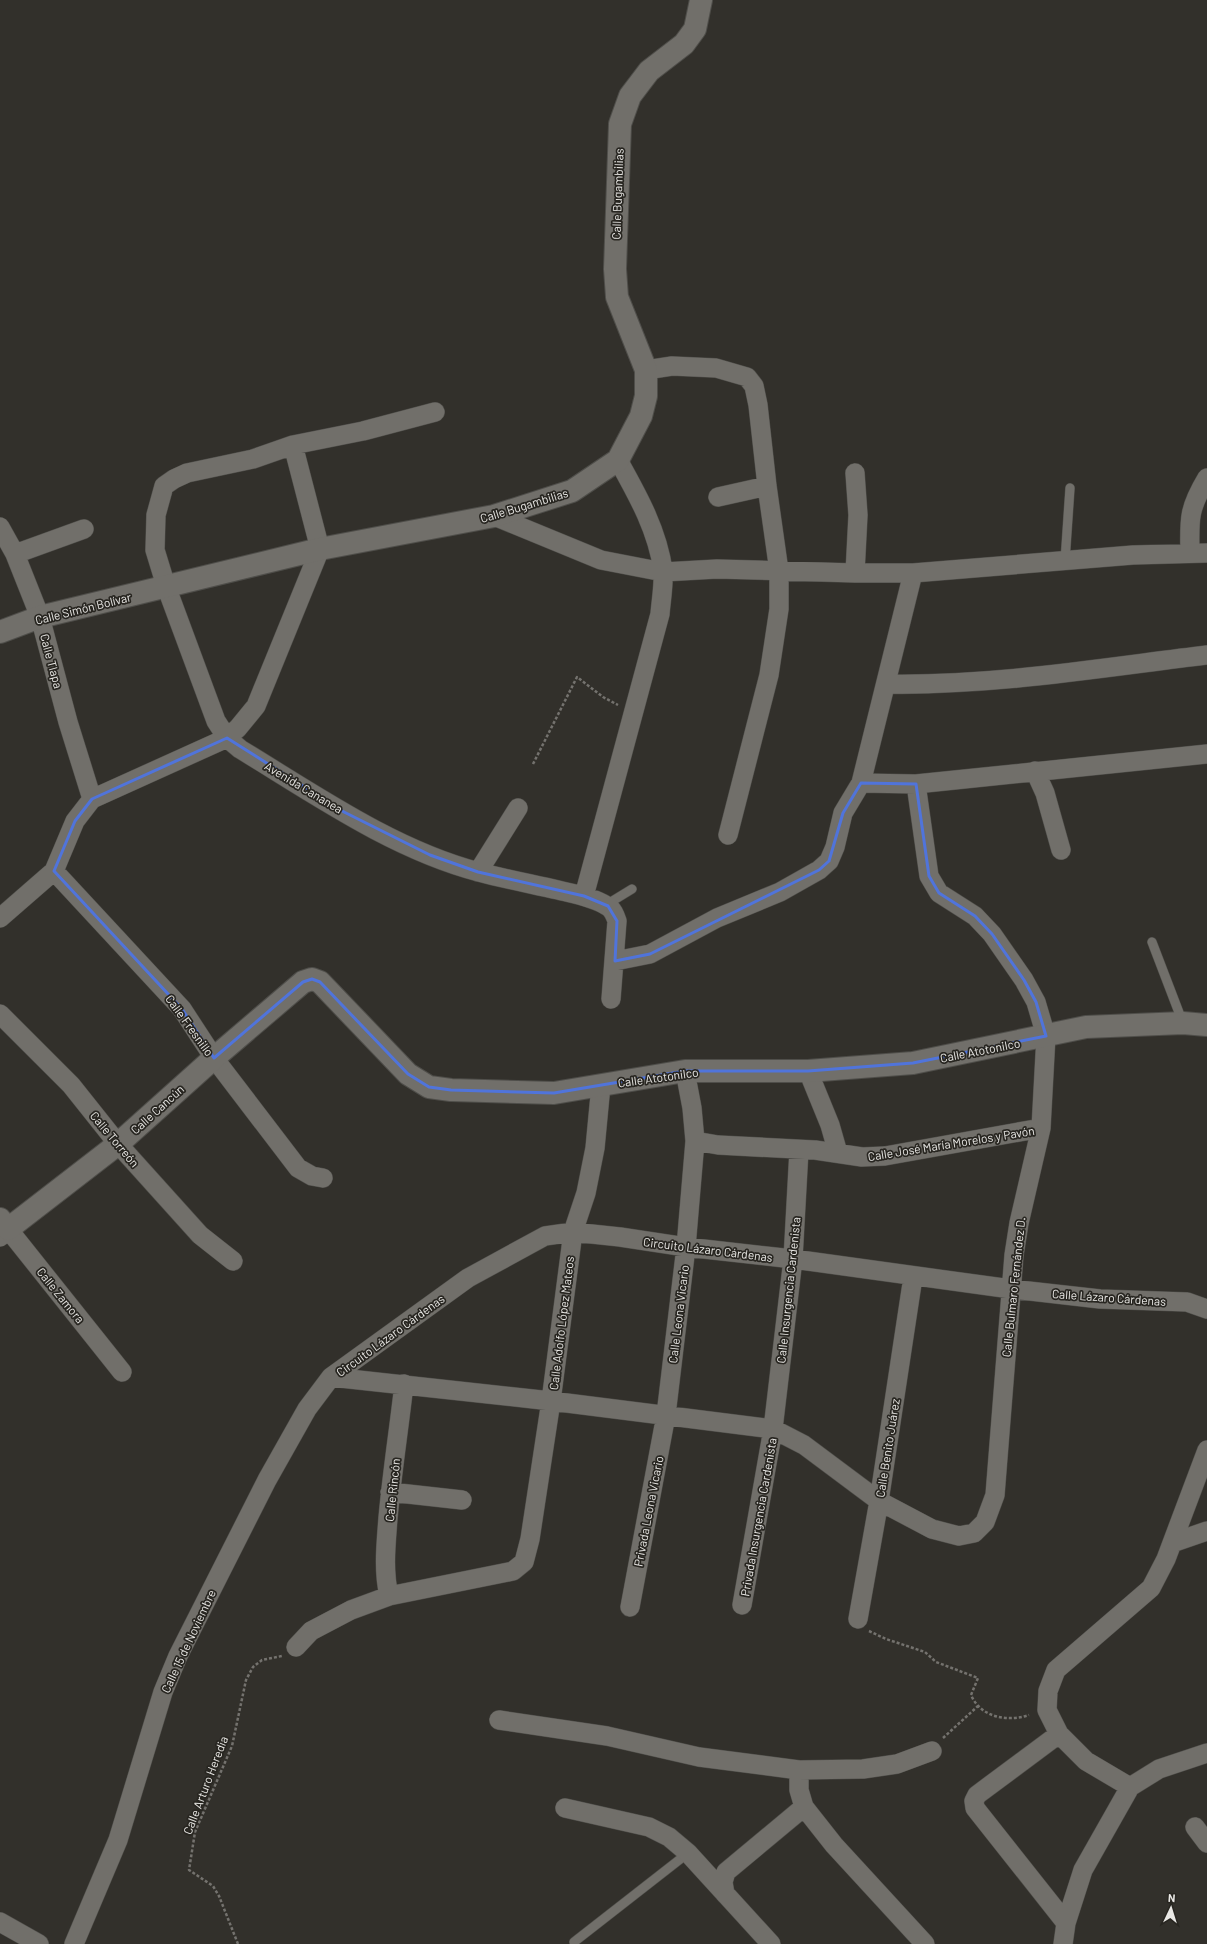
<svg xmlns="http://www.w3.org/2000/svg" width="1207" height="1944" viewBox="0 0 1207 1944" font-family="Barlow,sans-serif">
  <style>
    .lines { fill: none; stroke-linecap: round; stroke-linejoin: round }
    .lane-casing { stroke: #4f4e4a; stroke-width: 10 }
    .street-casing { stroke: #4f4e4a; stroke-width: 20 }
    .secondary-casing { stroke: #4f4e4a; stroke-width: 24 }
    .path { stroke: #74726e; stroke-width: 2.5; stroke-dasharray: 3 2; stroke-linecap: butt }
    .lane { stroke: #716f6a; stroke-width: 9 }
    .street { stroke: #716f6a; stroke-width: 19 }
    .secondary { stroke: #716f6a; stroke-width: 22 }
    .marked { fill: none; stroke: #5074db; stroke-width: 3; stroke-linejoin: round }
    .labels { text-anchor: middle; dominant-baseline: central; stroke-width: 3.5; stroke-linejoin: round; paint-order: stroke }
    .street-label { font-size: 12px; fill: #e9e8e5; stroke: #282621 }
  </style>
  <rect width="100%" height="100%" fill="#32302b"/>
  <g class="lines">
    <defs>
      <path id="lane" d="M 1065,561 L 1070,488
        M 608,906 L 614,900 L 632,889
        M 1152,942 L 1183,1023
        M 574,1942 L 688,1853"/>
      <path id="street" d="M 646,370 L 672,366 L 716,368 L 747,377 L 754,386 L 758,405 L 767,486 L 779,571 L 779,609 L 769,675 L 728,835
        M 435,412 L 363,431 L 293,445 L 253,459 L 187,473 L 174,479 L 164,486 L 156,515 L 155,550 L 166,586 L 216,721 L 227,738 L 240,749 C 314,794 394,850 479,872 C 505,879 532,884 558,890 C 574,894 593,897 607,906 C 613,909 615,915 617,921 L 611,999
        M 718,497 L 767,486
        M 494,516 L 601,560 L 663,572 L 717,569 L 855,573 L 913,573 L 1133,555 L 1207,553
        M 0,527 L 15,554 L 40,617 L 68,722 L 92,799
        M 1190,553 C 1189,518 1189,508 1207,478
        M 15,554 L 84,529
        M 855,573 L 858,515 L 855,473
        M 886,684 C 993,686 1100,668 1207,655
        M 1035,771 L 1045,793 L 1061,850
        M 861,783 L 916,784 L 1207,754
        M 54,871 L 182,1009 L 214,1058 L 298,1168 L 312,1176 L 323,1178
        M 478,872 L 518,808
        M 584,896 L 660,614 C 661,601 664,585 663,571 C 658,531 637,494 618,460
        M 0,918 L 54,871 L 75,821 L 92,799 L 227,738 L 238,728 L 256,706 L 320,549 L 293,445
        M 615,961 L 650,954 L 717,918 L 780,892 L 819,870 L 829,861 L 835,847 L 843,813 L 861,783 L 913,573
        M 0,1014 L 71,1085 L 118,1144 L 200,1235 L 233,1261
        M 808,1071 L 830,1125 L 838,1153
        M 695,1141 L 718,1145 L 815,1150 L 862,1157 L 885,1156 L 1041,1128
        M 0,1237 L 8,1229 L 122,1372
        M 331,1377 L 551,1401 L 773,1429 L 804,1445 L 879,1501 L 932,1529 L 959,1536 L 974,1533 L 985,1522 L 995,1495 L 1014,1255 L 1019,1223 L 1041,1128 L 1046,1036 L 1036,1002 L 1024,980 L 992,934 L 975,916 L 939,893 L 929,876 L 916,784
        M 390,1492 L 462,1500
        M 1172,1543 L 1207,1531
        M 389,1596 C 383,1570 386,1545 388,1518 C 392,1473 399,1429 404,1384
        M 742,1605 L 773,1429 L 793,1259 L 799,1150
        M 630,1607 L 666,1415 L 686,1247 L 695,1141 L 692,1108 L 685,1071
        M 858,1619 L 879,1501 L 913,1277
        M 296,1647 L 311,1631 L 351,1610 L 389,1596 L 513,1571 L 524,1562 L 530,1539 L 551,1401 L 573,1232 L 586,1193 L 595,1148 L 601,1085
        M 499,1720 L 607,1736 L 699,1757 L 799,1770 L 863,1769 L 897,1764 L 932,1751
        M 1059,1734 L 977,1795 L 974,1801 L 975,1808 L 1066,1923
        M 799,1770 L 799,1790 L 804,1807 L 834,1845 L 925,1944
        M 1130,1787 L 1086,1761 L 1059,1734 L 1047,1710 L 1048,1691 L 1056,1670 L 1151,1588 L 1166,1559 L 1207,1450
        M 565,1808 L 649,1827 L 669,1837 L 688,1853 L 771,1944
        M 1195,1827 L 1207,1843
        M 725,1894 L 723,1882 L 726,1872 L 804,1807
        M 0,1922 L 39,1944
        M 74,1944 L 118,1840 L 163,1692 L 178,1656 L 267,1480 L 307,1409 L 331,1377 L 468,1278 L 545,1236 L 573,1232 L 620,1237 L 686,1247 L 793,1259 L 1011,1289 L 1100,1299 L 1187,1302 L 1207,1309
        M 1063,1944 L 1066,1923 L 1083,1870 L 1130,1787 L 1159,1769 L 1207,1753"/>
      <path id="secondary" d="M 0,632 L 40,617 L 320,549 L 494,516 L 572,491 L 618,460 L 641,416 L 646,396 L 646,370 L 617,297 L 615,269 L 620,124 L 630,96 L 649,71 L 684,44 L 695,29 L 701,0
        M 0,1219 L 8,1229 L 118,1144 L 214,1058 L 303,982 L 312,979 L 320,982 L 408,1074 L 429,1087 L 451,1090 L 554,1093 L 685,1071 L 808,1071 L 913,1063 L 1086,1027 L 1183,1023 L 1207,1025"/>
    </defs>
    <use href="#lane" class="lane-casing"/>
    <use href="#street" class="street-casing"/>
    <use href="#secondary" class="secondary-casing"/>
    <path class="path" d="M 533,764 L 577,677 L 603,697 L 618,705
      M 869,1631 L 886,1639 L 925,1652 L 936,1662 L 978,1678 L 971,1695 C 981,1718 1008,1722 1029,1715
      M 943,1738 L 978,1706
      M 238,1944 L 219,1896 L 213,1886 L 189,1870 L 195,1832 L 232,1746 L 246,1680 L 253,1667 L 262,1660 L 282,1656"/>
    <use href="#lane" class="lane"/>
    <use href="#street" class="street"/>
    <use href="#secondary" class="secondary"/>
  </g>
  <path class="marked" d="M 227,738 L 344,812 L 430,855 L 478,872 L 584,896 L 608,906 L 617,921 L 615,961 L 650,954 L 819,870 L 829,861 L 843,813 L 861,783 L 916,784 L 929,876 L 939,893 L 975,916 L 992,934 L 1024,980 L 1036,1002 L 1046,1036 L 913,1063 L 808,1071 L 685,1071 L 554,1093 L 451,1090 L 429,1087 L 408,1074 L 320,982 L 312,979 L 303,982 L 214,1058 L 182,1009 L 54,871 L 75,821 L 92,799 Z"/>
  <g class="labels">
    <g class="street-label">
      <text transform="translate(617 194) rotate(-88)">Calle Bugambilias</text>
      <text transform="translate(524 505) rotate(-17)">Calle Bugambilias</text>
      <text transform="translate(83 608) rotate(-14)">Calle Simón Bolívar</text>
      <text transform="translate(52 661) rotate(75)">Calle Tlapa</text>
      <text transform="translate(304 787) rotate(31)">Avenida Cananea</text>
      <text transform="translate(190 1025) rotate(54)">Calle Fresnillo</text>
      <text transform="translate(980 1050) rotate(-11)">Calle Atotonilco</text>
      <text transform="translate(658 1077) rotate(-8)">Calle Atotonilco</text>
      <text transform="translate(157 1109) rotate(-42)">Calle Cancún</text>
      <text transform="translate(115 1139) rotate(50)">Calle Torreón</text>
      <text transform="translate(951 1143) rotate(-9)">Calle José María Morelos y Pavón</text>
      <text transform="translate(708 1249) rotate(7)">Circuito Lázaro Cárdenas</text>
      <text transform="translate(1013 1287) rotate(-84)">Calle Bulmaro Fernández D.</text>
      <text transform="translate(788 1290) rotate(-84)">Calle Insurgencia Cardenista</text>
      <text transform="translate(61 1295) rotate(51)">Calle Zamora</text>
      <text transform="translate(1109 1297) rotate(4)">Calle Lázaro Cárdenas</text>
      <text transform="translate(678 1314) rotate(-83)">Calle Leona Vicario</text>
      <text transform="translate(561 1323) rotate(-83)">Calle Adolfo López Mateos</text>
      <text transform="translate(390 1335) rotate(-36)">Circuito Lázaro Cárdenas</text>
      <text transform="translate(887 1448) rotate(-81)">Calle Benito Juárez</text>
      <text transform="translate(392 1490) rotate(-84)">Calle Rincón</text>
      <text transform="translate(648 1511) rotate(-79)">Privada Leona Vicario</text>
      <text transform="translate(758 1517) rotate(-80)">Privada Insurgencia Cardenista</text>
      <text transform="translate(188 1641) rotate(-65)">Calle 15 de Noviembre</text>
      <text transform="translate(205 1785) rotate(-69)">Calle Arturo Heredia</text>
    </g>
  </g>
  <g transform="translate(1171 1908) rotate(4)" stroke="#282621" stroke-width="3" paint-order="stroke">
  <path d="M0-3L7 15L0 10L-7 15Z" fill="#e9e8e5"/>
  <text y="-6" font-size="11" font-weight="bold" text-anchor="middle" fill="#e9e8e5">N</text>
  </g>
</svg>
